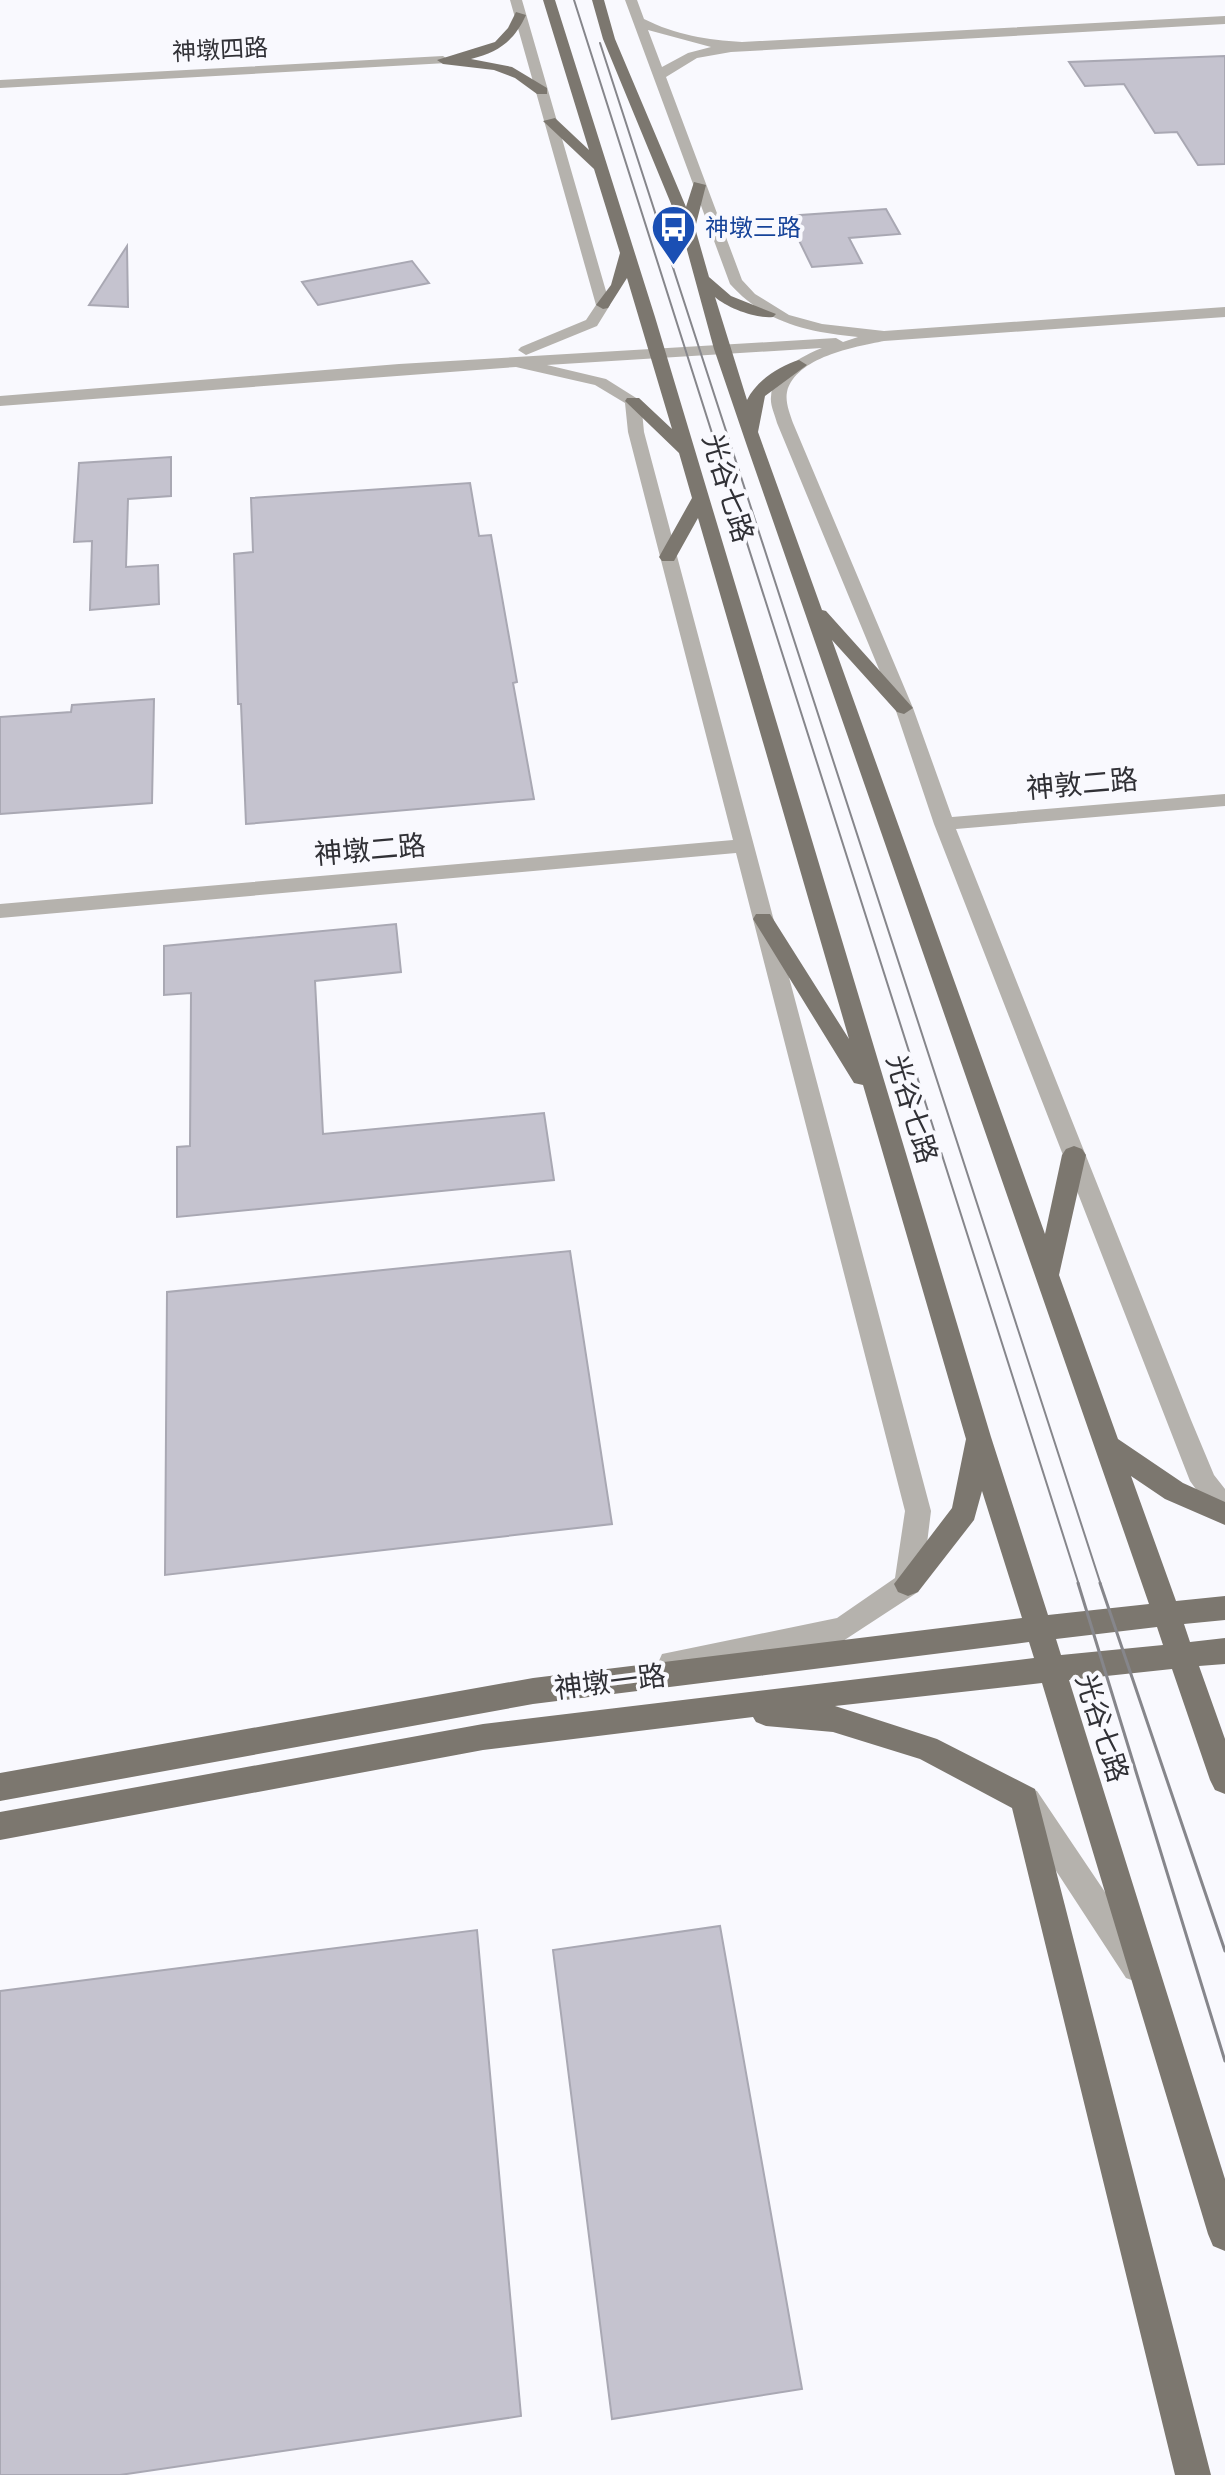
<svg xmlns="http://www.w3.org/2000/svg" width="1225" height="2475" viewBox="0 0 1225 2475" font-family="'DejaVu Sans','Noto Sans SC',sans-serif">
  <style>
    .building { fill: #c5c3cf; stroke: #a9a8b3; stroke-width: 2 }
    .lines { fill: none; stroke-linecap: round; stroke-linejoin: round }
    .minor { fill: #b5b2ad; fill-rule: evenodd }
    .major { fill: #7c776f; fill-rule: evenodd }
    .tram-far1 { stroke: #86868b; stroke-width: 2 }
    .tram { stroke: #86868b; stroke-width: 3 }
    .labels { text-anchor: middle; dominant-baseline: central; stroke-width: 8; stroke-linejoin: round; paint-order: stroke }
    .far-street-label { font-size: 24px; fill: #313136; stroke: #f9f9fe }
    .far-transit-label { font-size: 24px; fill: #164399; stroke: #f9f9fe; text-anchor: start }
    .street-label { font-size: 28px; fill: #313136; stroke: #f9f9fe }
  </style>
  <rect width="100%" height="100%" fill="#f9f9fe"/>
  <path class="building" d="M 1225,56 L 1225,164 L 1198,165 L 1177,132 L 1155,133 L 1124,84 L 1085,86 L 1069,62 Z
    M 886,209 L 900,234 L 849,238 L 862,263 L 812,267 L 787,216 Z
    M 127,246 L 128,307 L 89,305 Z
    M 412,261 L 429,283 L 318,305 L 302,282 Z
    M 171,457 L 171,496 L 128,499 L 126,567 L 158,565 L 159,604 L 90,610 L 92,541 L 74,542 L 79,463 Z
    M 470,483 L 479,536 L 491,535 L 517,682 L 513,683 L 534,799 L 246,824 L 241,704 L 238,704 L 234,554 L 253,552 L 251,498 Z
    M 154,699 L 152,803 L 0,814 L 0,717 L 71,712 L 72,705 Z
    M 396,924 L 401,972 L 315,981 L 323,1134 L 544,1113 L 554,1180 L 177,1217 L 177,1147 L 190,1146 L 191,993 L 164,995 L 164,946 Z
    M 570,1251 L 612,1524 L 165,1575 L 167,1292 Z
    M 720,1926 L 802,2389 L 612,2419 L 553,1950 Z
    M 477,1930 L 521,2416 L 120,2475 L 0,2475 L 0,1991 Z"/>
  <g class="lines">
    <path class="minor" d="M 510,0 L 522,0 L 610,305 L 597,326 L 526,355 L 518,350 L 521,347 L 586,320 L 596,305 Z
      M 625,0 L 637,0 L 644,19 C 676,35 707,40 742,42 L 1225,16 L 1225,24 L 731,52 L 697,58 L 666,77 L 742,280 L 755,294 L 789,315 L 822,324 L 884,331 L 1225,307 L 1225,317 L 884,341 C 854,347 796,357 787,392 C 785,402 790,414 793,423 L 913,708 L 952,817 L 1225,794 L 1225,806 L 956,829 L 1191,1420 L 1214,1475 L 1225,1489 L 1225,1520 L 1216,1517 L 1190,1481 L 934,824 L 895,708 L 777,423 C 775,415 770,405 771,397 C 772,371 802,356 822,348 L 547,365 L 606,379 L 641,401 L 644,432 L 931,1511 L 922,1584 L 918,1592 L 843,1641 L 672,1676 L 662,1672 L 658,1663 L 662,1654 L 837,1618 L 895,1578 L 905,1511 L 736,853 L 0,918 L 0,904 L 733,840 L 628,432 L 625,403 L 595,385 L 516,367 L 0,406 L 0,396 L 399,364 L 836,338 L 843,342 L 858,337 C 808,332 765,323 730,284 ZM 648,30 L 711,47 L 688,53 L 662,67 Z
      M 443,56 L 449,60 L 447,63 L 0,88 L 0,80 Z
      M 1027,1787 L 1037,1791 L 1148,1956 L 1153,1967 L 1148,1978 L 1137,1982 L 1126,1978 L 1017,1811 L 1012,1801 L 1017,1791 Z"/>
    <path class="major" d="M 543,0 L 555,0 L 655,317 L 991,1437 L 1048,1615 L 1149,1604 L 747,446 L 714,349 L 681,228 L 603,39 L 592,0 L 604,0 L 615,39 L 686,207 L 694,182 L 706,185 L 695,228 L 709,277 L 731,296 L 776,314 L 773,317 C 757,319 727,308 715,297 L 747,400 C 756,381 779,366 799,360 L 807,365 L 765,396 L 758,432 L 822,610 L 826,611 L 913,708 L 904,714 L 897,712 L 832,640 L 1045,1234 L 1062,1155 L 1066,1149 L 1074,1146 L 1082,1149 L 1086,1155 L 1059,1275 L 1118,1439 L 1183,1483 L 1225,1502 L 1225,1525 L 1165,1499 L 1131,1476 L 1176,1601 L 1225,1596 L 1225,1620 L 1184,1624 L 1190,1642 L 1225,1638 L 1225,1664 L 1199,1666 L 1225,1739 L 1225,1794 L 1215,1790 L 1210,1780 L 1172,1669 L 1069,1680 L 1225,2179 L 1225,2251 L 1213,2246 L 1208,2234 L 1042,1683 L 835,1706 L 937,1739 L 1035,1789 L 1211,2475 L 1175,2475 L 1012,1808 L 920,1759 L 833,1732 L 766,1726 L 756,1722 L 753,1717 L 483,1750 L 0,1840 L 0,1812 L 483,1724 L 1034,1658 L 1029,1642 L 533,1704 L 0,1801 L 0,1773 L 533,1678 L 1022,1618 L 982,1491 L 974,1520 L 918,1592 L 908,1596 L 898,1592 L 894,1584 L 952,1508 L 966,1439 L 863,1085 L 854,1083 L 753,919 L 756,914 L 770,914 L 849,1039 L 698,518 L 674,561 L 662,561 L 659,557 L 692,498 L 679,453 L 625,401 L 627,398 L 639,398 L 672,429 L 627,278 L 608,308 L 603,309 L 596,305 L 611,285 L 620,253 L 594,169 L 543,121 L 555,118 L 589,150 ZM 1157,1627 L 1163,1645 L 1061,1655 L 1056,1639 Z
      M 516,12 L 526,15 C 514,41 499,52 471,59 L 512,67 L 547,88 L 547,94 L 537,94 L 515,78 L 494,70 L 443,64 L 437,60 L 495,42 L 508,28 Z"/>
    <path class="tram-far1" d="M 574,0 L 1079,1585
      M 600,43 L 1101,1585"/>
    <path class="tram" d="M 1078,1583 L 1225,2061
      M 1100,1583 L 1225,1951"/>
  </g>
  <defs>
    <symbol id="bus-pin" viewBox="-11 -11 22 30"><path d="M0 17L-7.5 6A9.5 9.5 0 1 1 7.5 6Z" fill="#1a4fb4" stroke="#f9f9fe"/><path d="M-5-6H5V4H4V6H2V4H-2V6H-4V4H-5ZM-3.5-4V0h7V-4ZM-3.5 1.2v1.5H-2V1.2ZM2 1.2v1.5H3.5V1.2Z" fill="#fff"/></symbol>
  </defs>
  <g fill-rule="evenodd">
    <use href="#bus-pin" x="648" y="202" width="51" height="69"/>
  </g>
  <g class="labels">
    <g class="far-street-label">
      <text transform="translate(220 50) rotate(-3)">神墩四路</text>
    </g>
    <g class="far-transit-label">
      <text x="705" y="228">神墩三路</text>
    </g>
    <g class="street-label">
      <text transform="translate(728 488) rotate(73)">光谷七路</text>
      <text transform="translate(1082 784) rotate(-5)">神敦二路</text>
      <text transform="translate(370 850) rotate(-5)">神墩二路</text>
      <text transform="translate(912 1109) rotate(73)">光谷七路</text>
      <text transform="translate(610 1682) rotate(-7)">神墩一路</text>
      <text transform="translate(1102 1728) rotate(72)">光谷七路</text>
    </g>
  </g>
</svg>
